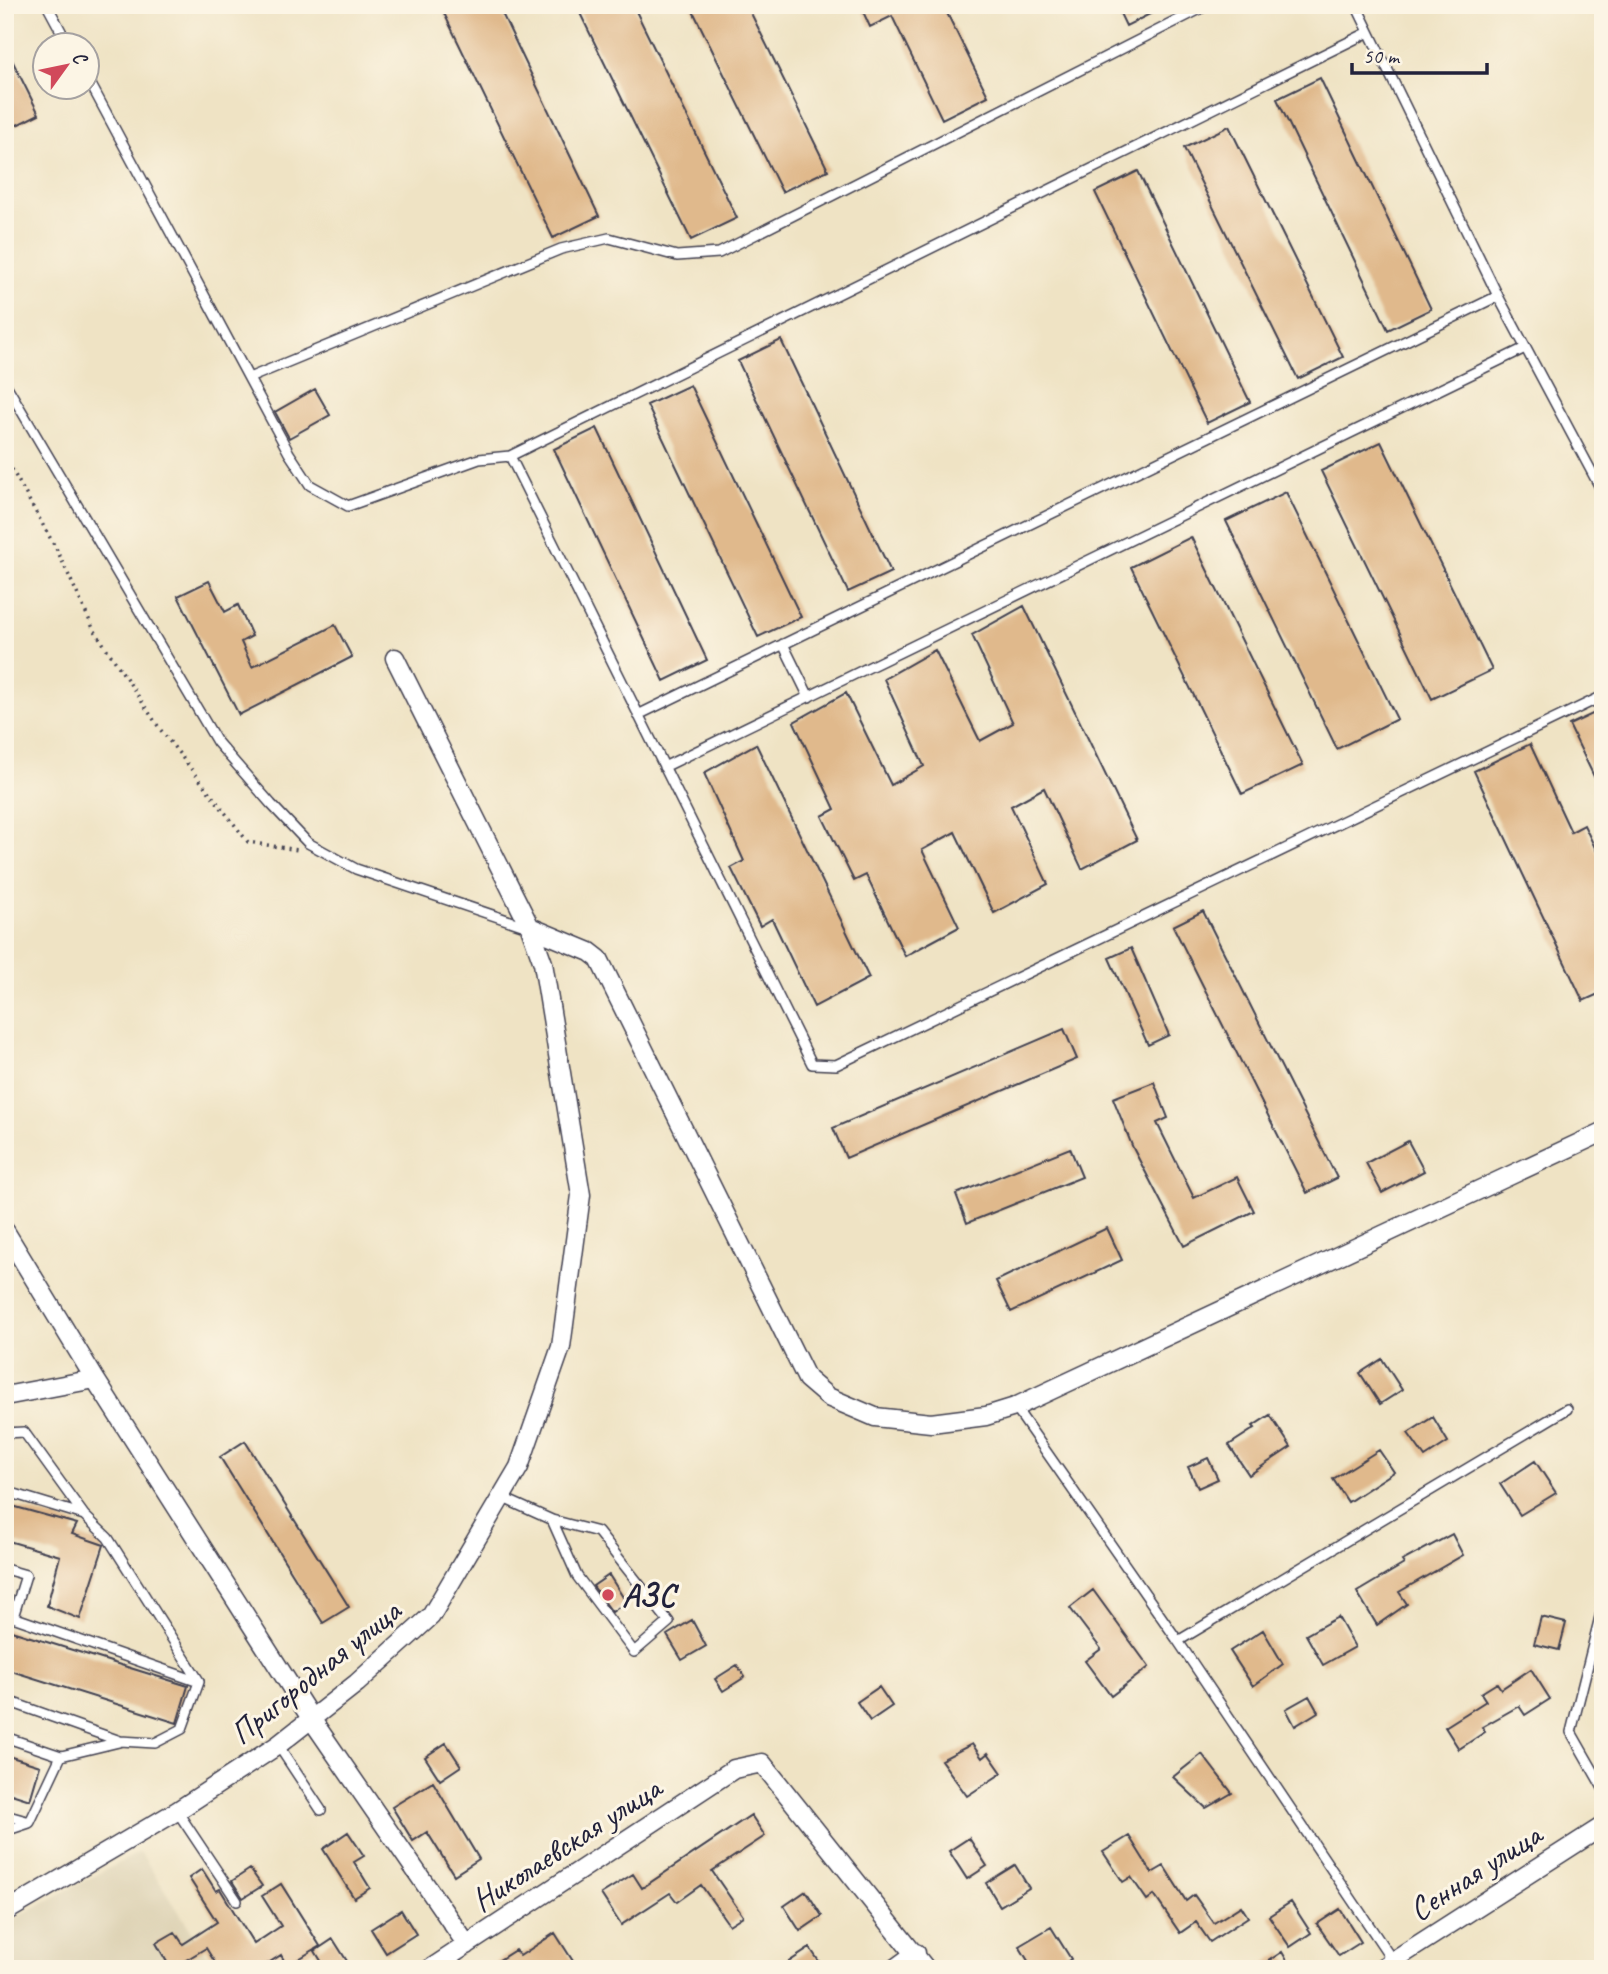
<svg xmlns="http://www.w3.org/2000/svg" width="1608" height="1974" viewBox="0 0 1608 1974" font-family="Caveat,sans-serif">
  <style>
    .built { fill: #ded3b5 }
    .building { fill: #e0b98c }
    .lines { fill: none; stroke-linecap: round; stroke-linejoin: round }
    .lane-casing { stroke: #413f50; stroke-width: 12 }
    .street-casing { stroke: #413f50; stroke-width: 21 }
    .path { stroke: #413f50; stroke-width: 3.5; stroke-dasharray: 2 5; stroke-linecap: butt }
    .lane { stroke: #fff; stroke-width: 9 }
    .street { stroke: #fff; stroke-width: 18 }
    .poi-dot { fill: #d1495b; stroke: #fcf5e5; stroke-width: 2.5 }
    .labels { text-anchor: middle; dominant-baseline: central; stroke-width: 6; stroke-linejoin: round; paint-order: stroke }
    .poi-label { font-size: 33px; font-weight: bold; fill: #22223b; stroke: #fcf5e5; text-anchor: start }
    .street-label { font-size: 33px; fill: #22223b; stroke: #fcf5e5 }
  </style>
  <rect width="100%" height="100%" fill="#fcf5e5"/>
  <filter id="ink" filterUnits="userSpaceOnUse"><feTurbulence type="fractalNoise" baseFrequency=".0143" numOctaves="2"/><feDisplacementMap in="SourceGraphic" scale="14" xChannelSelector="R" yChannelSelector="G"/><feConvolveMatrix kernelMatrix="1 2 1 2 8 2 1 2 1" color-interpolation-filters="sRGB"/></filter>
  <filter id="wash" filterUnits="userSpaceOnUse"><feTurbulence type="fractalNoise" baseFrequency=".00686" numOctaves="4" result="noise"/><feDisplacementMap in="SourceGraphic" scale="28" xChannelSelector="R" yChannelSelector="G"/><feGaussianBlur stdDeviation="1.57" result="paint"/><feColorMatrix in="noise" values="0 0 0 0 0 0 0 0 0 0 0 0 0 0 0 0 0 1.4 0 .05"/><feComposite in="paint" operator="in"/></filter>
  <g filter="url(#wash)">
    <rect width="100%" height="100%" fill="#efe3c4"/>
    <path class="built" d="M 140,1852 L 216,1969 L 5,1969 L 5,1923 Z"/>
    <g id="blocks">
      <path class="building" d="M 440,5 L 498,5 L 599,216 L 553,238 Z
        M 576,5 L 633,5 L 737,218 L 691,240 Z
        M 690,5 L 747,5 L 828,170 L 782,192 Z
        M 860,5 L 943,5 L 988,96 L 942,119 L 892,16 L 870,27 Z
        M 1116,5 L 1168,5 L 1126,26 Z
        M 5,46 L 39,114 L 5,131 Z
        M 1320,78 L 1431,309 L 1388,330 L 1277,99 Z
        M 1229,126 L 1343,357 L 1298,379 L 1184,148 Z
        M 1138,171 L 1250,402 L 1207,423 L 1095,192 Z
        M 781,340 L 891,572 L 848,592 L 738,361 Z
        M 690,385 L 801,617 L 758,637 L 647,405 Z
        M 315,389 L 330,415 L 289,438 L 275,412 Z
        M 597,428 L 707,660 L 664,681 L 554,449 Z
        M 1381,442 L 1492,670 L 1432,699 L 1321,471 Z
        M 1286,492 L 1397,719 L 1337,749 L 1226,521 Z
        M 1191,537 L 1303,765 L 1242,794 L 1131,567 Z
        M 209,581 L 225,612 L 238,605 L 252,636 L 241,642 L 252,667 L 335,625 L 352,657 L 239,715 L 178,596 Z
        M 1024,606 L 1137,840 L 1082,869 L 1044,788 L 1011,806 L 1048,884 L 994,913 L 955,832 L 922,850 L 959,927 L 905,956 L 866,875 L 854,881 L 822,816 L 835,809 L 794,722 L 846,693 L 891,785 L 924,766 L 884,679 L 935,650 L 980,741 L 1013,723 L 972,635 Z
        M 1603,709 L 1603,795 L 1569,725 Z
        M 756,744 L 869,978 L 814,1007 L 772,919 L 760,926 L 731,868 L 744,861 L 704,773 Z
        M 1530,744 L 1571,832 L 1584,825 L 1603,864 L 1603,992 L 1583,1001 L 1474,771 Z
        M 1203,911 L 1337,1178 L 1307,1193 L 1173,926 Z
        M 1131,948 L 1169,1035 L 1148,1045 L 1109,958 Z
        M 1064,1029 L 1077,1059 L 846,1158 L 833,1128 Z
        M 1154,1082 L 1168,1118 L 1157,1123 L 1194,1198 L 1237,1177 L 1254,1211 L 1184,1246 L 1133,1148 L 1113,1098 Z
        M 1408,1141 L 1424,1171 L 1382,1193 L 1366,1163 Z
        M 1070,1148 L 1082,1177 L 967,1223 L 956,1194 Z
        M 1107,1228 L 1122,1260 L 1011,1312 L 996,1281 Z
        M 1382,1359 L 1402,1390 L 1380,1404 L 1360,1373 Z
        M 1270,1415 L 1291,1447 L 1249,1475 L 1229,1445 L 1255,1428 L 1253,1426 Z
        M 1433,1417 L 1448,1442 L 1425,1457 L 1408,1433 Z
        M 245,1441 L 349,1607 L 323,1623 L 220,1457 Z
        M 1379,1450 L 1394,1472 L 1348,1502 L 1333,1479 Z
        M 1208,1458 L 1218,1479 L 1198,1488 L 1188,1467 Z
        M 1535,1461 L 1556,1493 L 1520,1515 L 1500,1484 Z
        M 5,1504 L 77,1524 L 72,1534 L 104,1545 L 80,1619 L 47,1606 L 60,1556 L 5,1540 Z
        M 1452,1534 L 1463,1555 L 1399,1592 L 1407,1604 L 1377,1625 L 1357,1592 L 1404,1564 L 1402,1561 Z
        M 609,1575 L 626,1602 L 612,1612 L 593,1586 Z
        M 1093,1590 L 1149,1667 L 1111,1696 L 1085,1661 L 1101,1649 L 1070,1608 Z
        M 1338,1617 L 1355,1647 L 1323,1665 L 1306,1635 Z
        M 1541,1617 L 1566,1623 L 1559,1650 L 1534,1644 Z
        M 692,1620 L 706,1646 L 682,1660 L 667,1635 Z
        M 5,1629 L 188,1686 L 177,1723 L 5,1669 Z
        M 1263,1630 L 1283,1664 L 1253,1686 L 1230,1651 Z
        M 737,1665 L 745,1677 L 723,1691 L 715,1679 Z
        M 1531,1669 L 1550,1699 L 1525,1715 L 1519,1706 L 1482,1727 L 1485,1732 L 1459,1749 L 1445,1727 L 1486,1701 L 1481,1693 L 1497,1683 L 1501,1689 Z
        M 879,1687 L 892,1706 L 870,1721 L 857,1702 Z
        M 1309,1696 L 1318,1712 L 1295,1726 L 1286,1709 Z
        M 446,1743 L 461,1766 L 440,1780 L 425,1757 Z
        M 972,1744 L 982,1758 L 988,1753 L 1002,1773 L 967,1796 L 941,1760 Z
        M 1202,1754 L 1232,1793 L 1206,1808 L 1173,1777 Z
        M 5,1755 L 40,1766 L 30,1800 L 5,1792 Z
        M 433,1782 L 479,1859 L 454,1875 L 427,1832 L 413,1841 L 392,1807 Z
        M 751,1815 L 765,1836 L 712,1871 L 743,1916 L 729,1925 L 701,1885 L 677,1902 L 670,1893 L 621,1925 L 601,1894 L 633,1874 L 642,1888 Z
        M 348,1832 L 364,1856 L 354,1862 L 370,1888 L 354,1898 L 323,1849 Z
        M 1129,1836 L 1152,1873 L 1164,1866 L 1186,1901 L 1194,1895 L 1214,1923 L 1241,1906 L 1248,1917 L 1210,1942 L 1196,1922 L 1180,1933 L 1154,1895 L 1147,1900 L 1131,1877 L 1123,1882 L 1103,1852 Z
        M 969,1838 L 987,1866 L 967,1879 L 949,1851 Z
        M 1015,1865 L 1029,1888 L 1000,1906 L 986,1883 Z
        M 202,1869 L 216,1891 L 220,1889 L 254,1944 L 281,1926 L 262,1896 L 281,1884 L 320,1946 L 287,1966 L 281,1955 L 259,1969 L 219,1969 L 206,1948 L 171,1969 L 156,1943 L 175,1932 L 183,1944 L 217,1922 L 189,1878 Z
        M 250,1869 L 262,1886 L 243,1898 L 232,1881 Z
        M 806,1891 L 822,1916 L 800,1931 L 784,1906 Z
        M 1291,1902 L 1311,1933 L 1290,1947 L 1269,1916 Z
        M 1340,1909 L 1361,1942 L 1339,1956 L 1317,1924 Z
        M 401,1910 L 416,1934 L 386,1953 L 371,1929 Z
        M 1051,1927 L 1071,1959 L 1056,1969 L 1033,1969 L 1019,1946 Z
        M 555,1933 L 578,1969 L 485,1969 L 515,1950 L 520,1956 Z
        M 333,1939 L 352,1969 L 326,1969 L 315,1951 Z
        M 810,1948 L 824,1969 L 778,1969 Z
        M 1282,1952 L 1292,1969 L 1256,1969 Z"/>
    </g>
  </g>
  <g filter="url(#ink)">
    <use href="#blocks" fill-opacity="0" stroke="#413f50" stroke-width="2"/>
    <g class="lines">
      <defs>
        <path id="lane" d="M 47,5 L 69,46
          M 1356,5 L 1498,296 L 1603,493
          M 1369,32 L 510,456 L 812,1064 L 836,1065 L 1603,696
          M 88,79 L 289,453 L 310,485 L 348,506 L 479,459 L 510,456
          M 249,378 L 561,249 L 609,238 L 677,256 L 719,253 L 1208,5
          M 5,383 L 217,742 L 271,804 L 308,843 L 356,869 L 528,927
          M 783,644 L 809,697
          M 638,715 L 1498,296
          M 664,767 L 1525,348
          M 1015,1407 L 1178,1641
          M 5,1433 L 24,1432 L 84,1515
          M 5,1491 L 84,1515 L 108,1538 L 199,1681
          M 501,1497 L 552,1520 L 577,1576 L 634,1652 L 669,1622 L 598,1532 L 552,1520
          M 5,1569 L 26,1575 L 13,1617 L 199,1682 L 182,1729 L 155,1743 L 120,1741 L 5,1700
          M 1603,1605 L 1571,1732 L 1603,1788
          M 5,1737 L 61,1756 L 119,1742
          M 278,1745 L 321,1810
          M 177,1811 L 237,1901
          M 5,1815 L 30,1822 L 61,1756
          M 5,1831 L 29,1823
          M 1393,1961 L 1178,1641 L 1567,1409"/>
        <path id="street" d="M 530,927 L 590,952 L 599,959 L 807,1379 L 828,1397 L 875,1417 L 931,1423 L 986,1416 L 1015,1407 L 1603,1132
          M 5,1231 L 95,1379 L 312,1720 L 467,1945
          M 5,1396 L 95,1379
          M 5,1912 L 177,1811 L 278,1745 L 357,1683 L 431,1616 L 519,1467 L 561,1347 L 581,1195 L 543,963 L 530,927 L 395,658
          M 430,1969 L 734,1769 L 762,1763 L 926,1969
          M 894,1969 L 916,1953
          M 1380,1969 L 1603,1826"/>
      </defs>
      <use href="#lane" class="lane-casing"/>
      <use href="#street" class="street-casing"/>
      <path class="path" d="M 5,457 L 58,552 L 93,628 L 160,729 L 248,842 L 298,850"/>
      <use href="#lane" class="lane"/>
      <use href="#street" class="street"/>
    </g>
  </g>
  <circle class="poi-dot" cx="608" cy="1595" r="7"/>
  <g class="labels">
    <g class="poi-label">
      <text x="622" y="1595">АЗС</text>
    </g>
    <g class="street-label">
      <text transform="translate(315 1672) rotate(-39)">Пригородная улица</text>
      <text transform="translate(566 1844) rotate(-33)">Николаевская улица</text>
      <text transform="translate(1475 1872) rotate(-33)">Сенная улица</text>
    </g>
  </g>
  <rect width="1608" height="1974" fill="none" stroke="#fcf5e5" stroke-width="28"/>
  <g transform="translate(66 66) rotate(57)"><circle r="33" fill="#fcf5e5" stroke="#a5a1a1" stroke-width="2"/>
  <path d="M0-5L12 26L0 18L-12 26Z" fill="#d1495b"/>
  <text y="-10" font-size="19" font-weight="bold" text-anchor="middle" fill="#22223b">С</text>
  </g>
  <path d="M1352 63v10h135v-10" fill="none" stroke="#22223b" stroke-width="3.5"/>
  <text x="1363" y="63" font-size="21" fill="#22223b" stroke="#fcf5e5" stroke-width="5" paint-order="stroke">50 m</text>
</svg>
